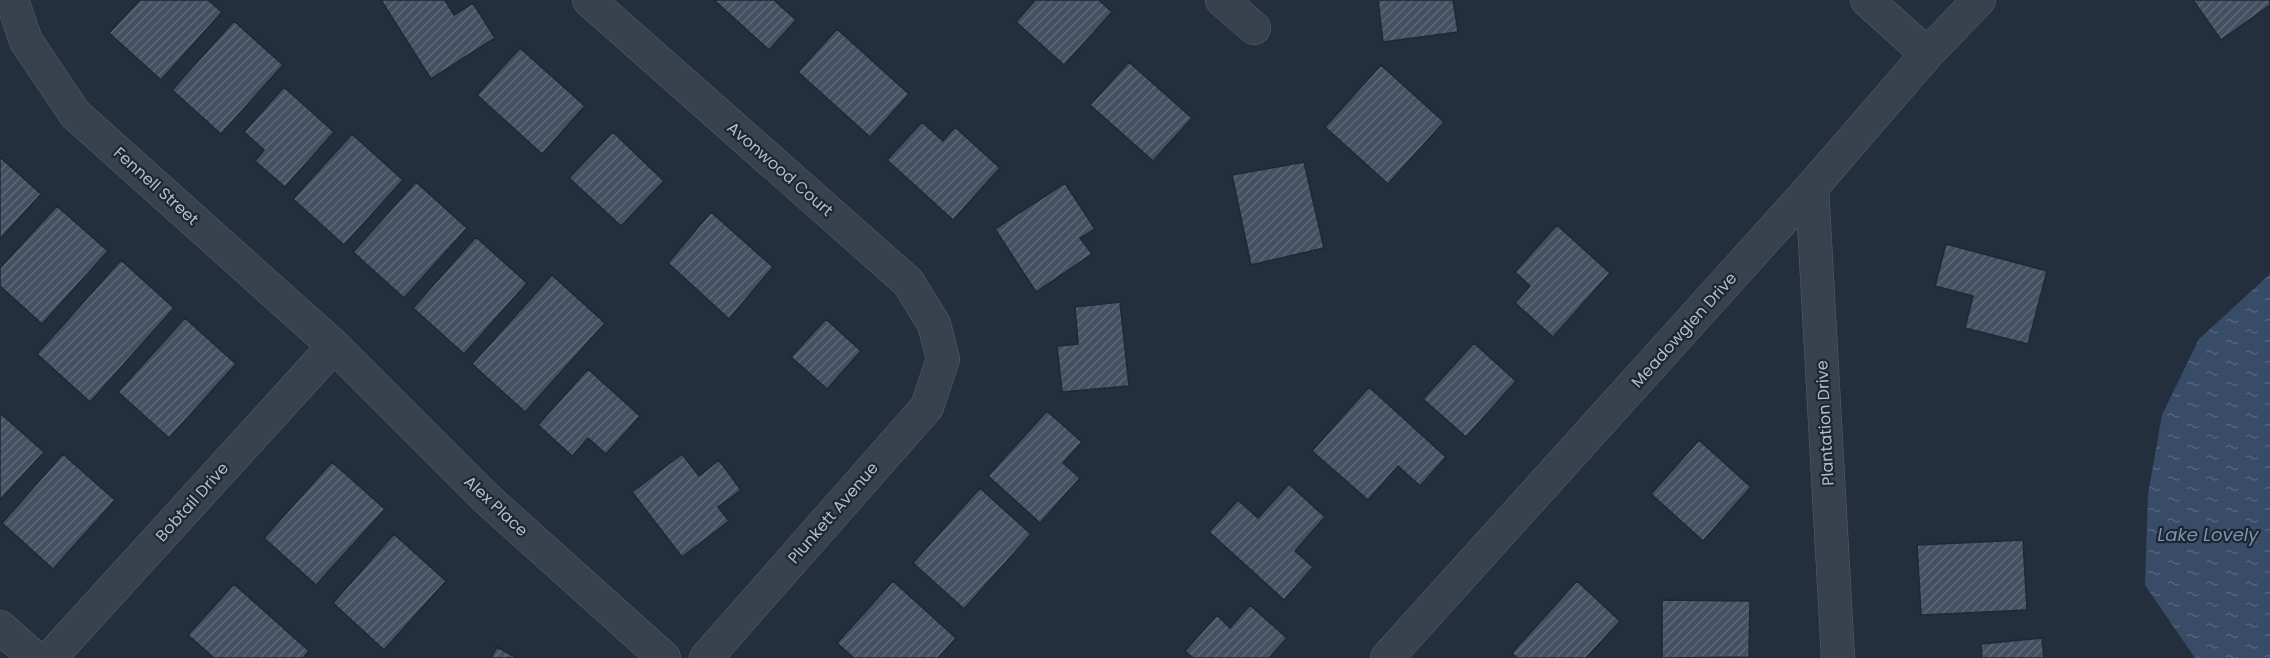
<svg xmlns="http://www.w3.org/2000/svg" width="2270" height="658" viewBox="0 0 2270 658" font-family="Poppins,sans-serif">
  <style>
    .water { fill: url(#water-ripples) }
    .building { fill: url(#building-hatch); stroke: #1f2835; stroke-width: 1.5 }
    .lines { fill: none; stroke-linecap: round; stroke-linejoin: round }
    .minor-casing { stroke: #565f6c; stroke-width: 34 }
    .minor { stroke: #38414e; stroke-width: 33 }
    .labels { text-anchor: middle; dominant-baseline: central; stroke-width: 4.5; stroke-linejoin: round; paint-order: stroke }
    .street-label { font-size: 16px; fill: #b4bcc9; stroke: #1d2633 }
    .water-label { font-size: 18px; font-style: italic; fill: #7c92b1; stroke: #1d2633 }
  </style>
  <defs>
    <pattern id="water-ripples" width="26" height="14" patternUnits="userSpaceOnUse" patternTransform="scale(1.5)"><rect width="26" height="14" fill="#394c67"/><path d="M2 4q2-2 4 0t4 0M15 11q2-2 4 0t4 0" fill="none" stroke="#53647b"/></pattern>
    <pattern id="building-hatch" width="6" height="6" patternUnits="userSpaceOnUse" patternTransform="scale(1.5)"><rect width="6" height="6" fill="#455162"/><path d="M-1 1l2-2M0 6l6-6M5 7l2-2" fill="none" stroke="#5d6877"/></pattern>
  </defs>
  <rect width="100%" height="100%" fill="#242f3e"/>
  <path class="water" d="M 2270,274 L 2270,658 L 2195,658 L 2145,585 L 2148,494 L 2162,415 L 2199,339 Z"/>
  <path class="building" d="M 140,0 L 208,0 L 222,12 L 161,80 L 109,33 Z
    M 381,0 L 445,0 L 454,15 L 473,3 L 495,38 L 431,79 Z
    M 714,0 L 774,0 L 796,20 L 769,50 Z
    M 1035,0 L 1099,0 L 1112,12 L 1064,65 L 1016,22 Z
    M 1378,0 L 1453,0 L 1458,32 L 1383,42 Z
    M 2193,0 L 2270,0 L 2270,5 L 2221,40 Z
    M 234,21 L 283,65 L 221,134 L 172,90 Z
    M 837,29 L 909,94 L 870,137 L 798,72 Z
    M 520,48 L 585,106 L 542,154 L 477,95 Z
    M 1129,62 L 1192,118 L 1153,161 L 1090,105 Z
    M 1381,65 L 1444,122 L 1388,184 L 1325,127 Z
    M 284,87 L 334,132 L 285,187 L 255,161 L 264,150 L 244,132 Z
    M 922,122 L 943,141 L 955,127 L 1000,168 L 953,220 L 887,160 Z
    M 613,132 L 664,181 L 621,226 L 569,178 Z
    M 352,134 L 403,180 L 344,245 L 293,199 Z
    M 0,157 L 41,194 L 0,239 Z
    M 1304,162 L 1324,248 L 1251,265 L 1232,175 Z
    M 416,182 L 467,228 L 404,298 L 353,252 Z
    M 1065,183 L 1095,229 L 1080,238 L 1092,254 L 1036,292 L 995,229 Z
    M 57,206 L 108,251 L 42,324 L 0,286 L 0,268 Z
    M 711,212 L 773,267 L 729,319 L 668,263 Z
    M 1557,225 L 1610,273 L 1553,337 L 1515,303 L 1530,286 L 1515,272 Z
    M 476,237 L 527,283 L 464,354 L 413,308 Z
    M 1946,244 L 2047,271 L 2028,344 L 1965,328 L 1973,296 L 1935,286 Z
    M 121,260 L 174,308 L 90,402 L 37,354 Z
    M 552,275 L 605,323 L 525,412 L 472,364 Z
    M 1120,302 L 1129,386 L 1062,392 L 1057,346 L 1078,344 L 1075,307 Z
    M 185,318 L 236,364 L 169,438 L 118,392 Z
    M 826,319 L 861,351 L 827,389 L 791,357 Z
    M 1474,343 L 1516,381 L 1466,437 L 1423,399 Z
    M 588,369 L 640,416 L 606,454 L 588,438 L 572,456 L 538,425 Z
    M 1369,387 L 1446,457 L 1420,486 L 1398,466 L 1368,500 L 1312,451 Z
    M 1047,411 L 1082,442 L 1063,463 L 1080,478 L 1040,523 L 988,476 Z
    M 0,413 L 44,452 L 0,500 Z
    M 1699,440 L 1751,487 L 1703,541 L 1651,494 Z
    M 63,454 L 115,500 L 53,569 L 2,523 Z
    M 682,454 L 699,476 L 719,460 L 741,490 L 718,507 L 729,521 L 682,557 L 632,492 Z
    M 332,462 L 385,509 L 316,585 L 264,538 Z
    M 1289,484 L 1325,517 L 1295,551 L 1313,567 L 1284,600 L 1209,532 L 1238,500 L 1258,518 Z
    M 980,488 L 1031,534 L 964,609 L 913,563 Z
    M 394,534 L 446,581 L 384,650 L 333,603 Z
    M 2023,540 L 2027,610 L 1921,615 L 1917,545 Z
    M 893,581 L 956,638 L 938,658 L 854,658 L 837,643 Z
    M 1577,581 L 1620,621 L 1586,658 L 1517,658 L 1512,653 Z
    M 234,584 L 309,651 L 303,658 L 214,658 L 188,635 Z
    M 1662,600 L 1750,601 L 1749,657 L 1662,658 Z
    M 1250,605 L 1287,638 L 1269,658 L 1193,658 L 1185,651 L 1217,615 L 1230,628 Z
    M 2042,638 L 2044,658 L 1982,658 L 1981,644 Z
    M 497,647 L 517,658 L 491,658 Z"/>
  <g class="lines">
    <defs>
      <path id="minor" d="M 12,0 L 26,41 L 75,114 L 334,346 L 486,498 L 664,658
        M 589,0 L 908,282 L 934,324 L 943,359 L 927,407 L 706,658
        M 1222,0 L 1254,28
        M 1867,0 L 1927,54
        M 1812,187 L 1838,658
        M 0,627 L 35,658
        M 50,658 L 334,346
        M 1387,658 L 1812,187 L 1927,54 L 1979,0"/>
    </defs>
    <use href="#minor" class="minor-casing"/>
    <use href="#minor" class="minor"/>
  </g>
  <g class="labels">
    <g class="street-label">
      <text transform="translate(780 169) rotate(41)">Avonwood Court</text>
      <text transform="translate(156 186) rotate(42)">Fennell Street</text>
      <text transform="translate(1684 330) rotate(-48)">Meadowglen Drive</text>
      <text transform="translate(1825 423) rotate(-93)">Plantation Drive</text>
      <text transform="translate(192 502) rotate(-48)">Bobtail Drive</text>
      <text transform="translate(496 506) rotate(43)">Alex Place</text>
      <text transform="translate(833 513) rotate(-49)">Plunkett Avenue</text>
    </g>
    <g class="water-label">
      <text x="2208" y="534">Lake Lovely</text>
    </g>
  </g>
</svg>
